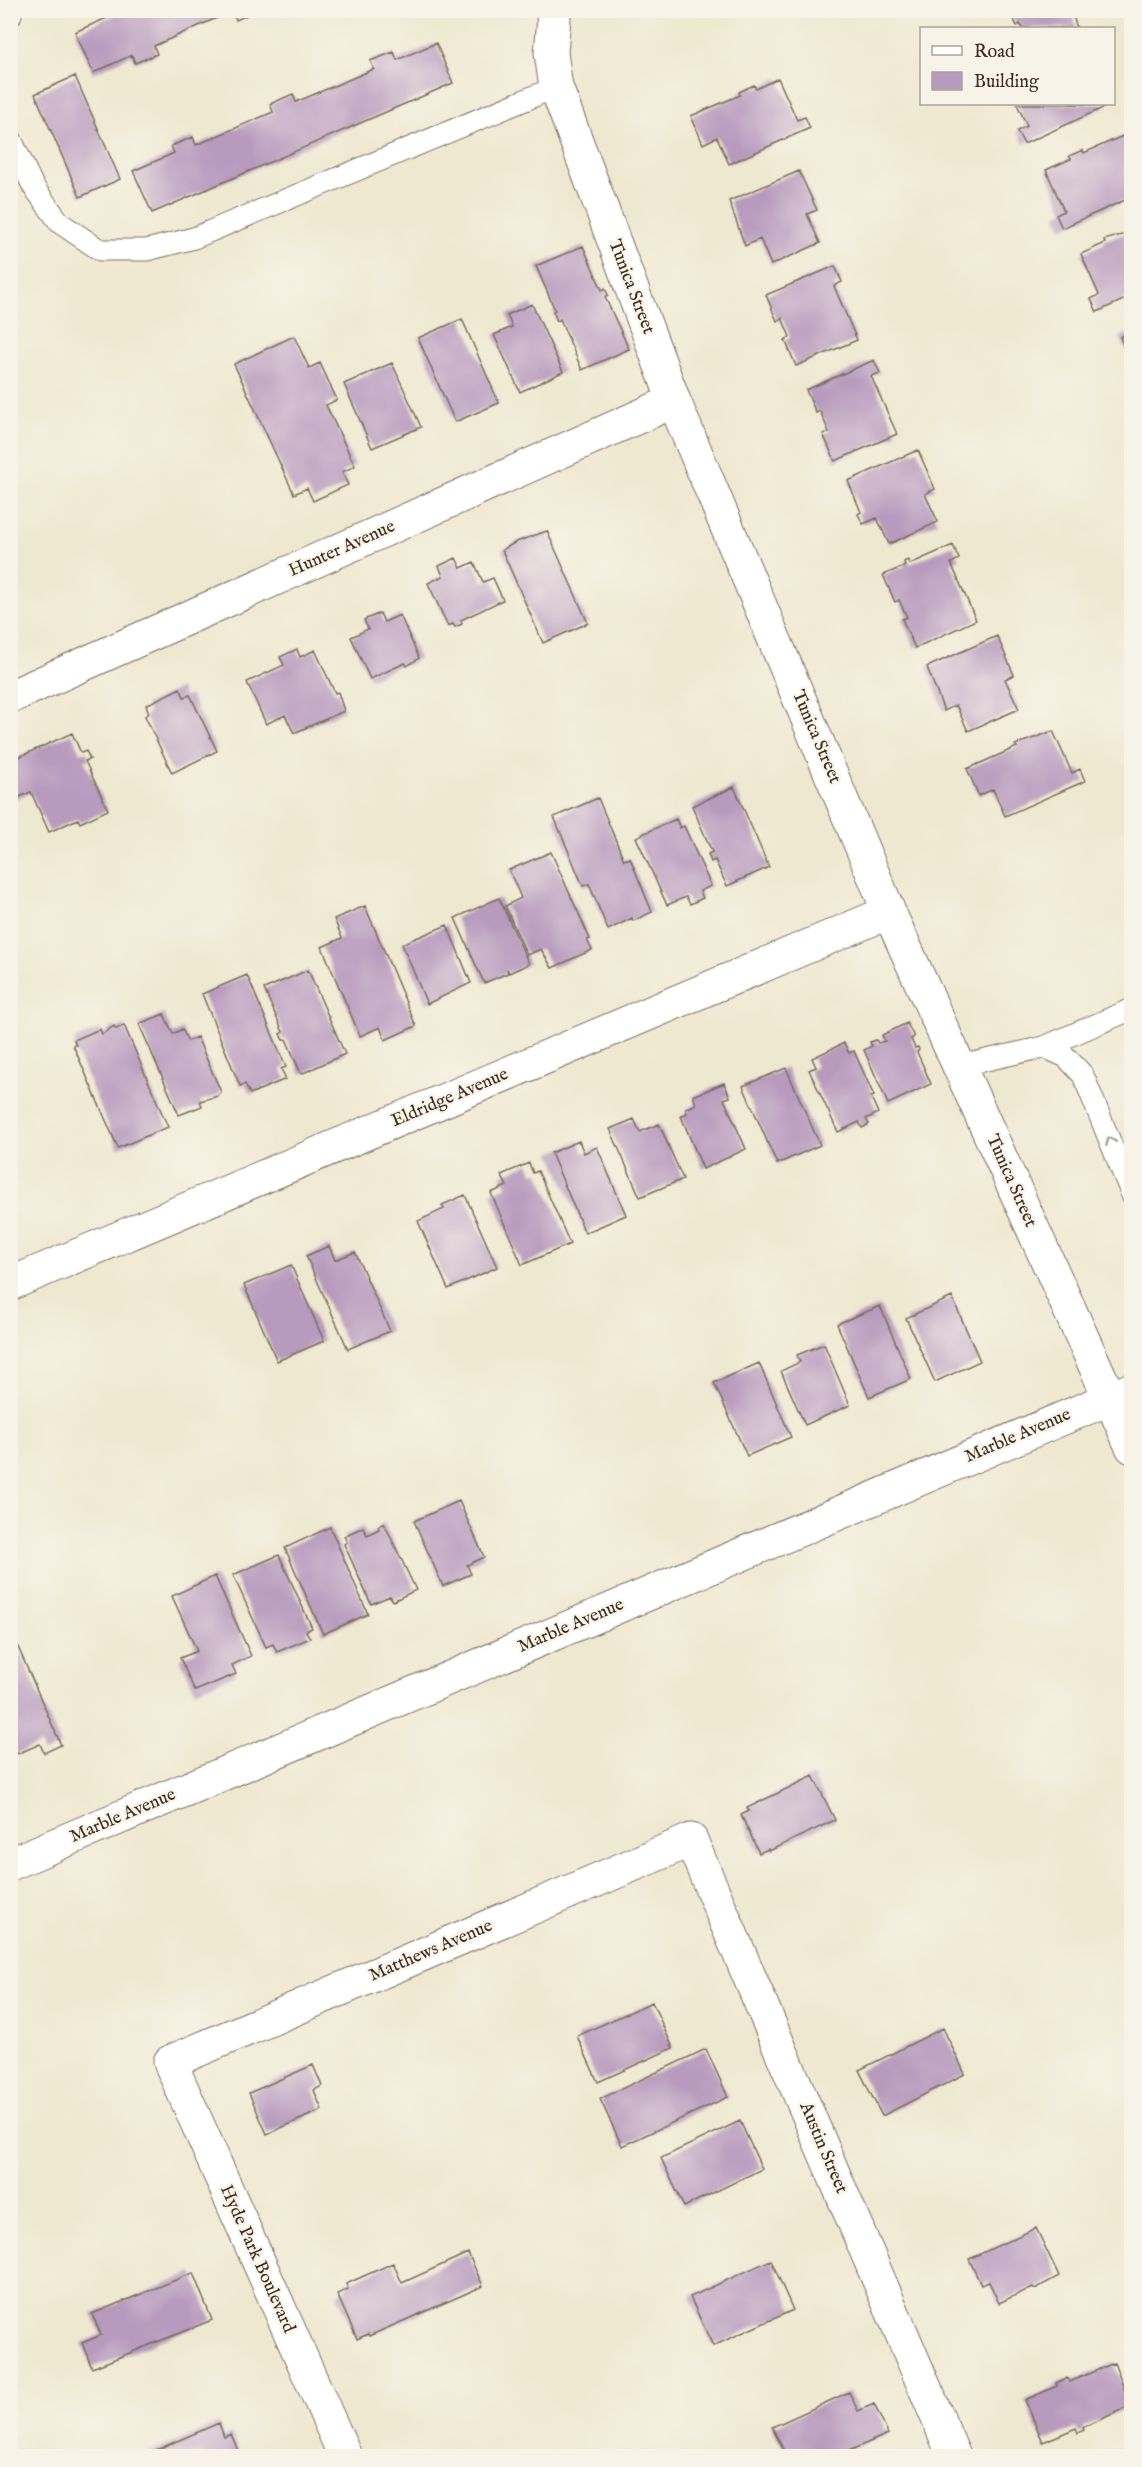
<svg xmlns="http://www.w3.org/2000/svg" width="1142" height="2467" viewBox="0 0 1142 2467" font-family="'IM FELL English',serif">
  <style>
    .building { fill: #b79abe }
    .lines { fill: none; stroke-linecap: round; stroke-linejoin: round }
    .service-casing { stroke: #7a6c5c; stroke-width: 23 }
    .minor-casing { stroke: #7a6c5c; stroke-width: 35 }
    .service { stroke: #fff; stroke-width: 21 }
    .minor { stroke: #fff; stroke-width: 33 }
    .oneway { stroke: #a79f9a }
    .labels { text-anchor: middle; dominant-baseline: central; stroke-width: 4.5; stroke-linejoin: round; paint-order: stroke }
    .street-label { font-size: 18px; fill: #3b2a1e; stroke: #f7f3e8 }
  </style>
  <rect width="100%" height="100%" fill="#f7f3e8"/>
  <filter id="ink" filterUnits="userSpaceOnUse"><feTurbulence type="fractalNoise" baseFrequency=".0167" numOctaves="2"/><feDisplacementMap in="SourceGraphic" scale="12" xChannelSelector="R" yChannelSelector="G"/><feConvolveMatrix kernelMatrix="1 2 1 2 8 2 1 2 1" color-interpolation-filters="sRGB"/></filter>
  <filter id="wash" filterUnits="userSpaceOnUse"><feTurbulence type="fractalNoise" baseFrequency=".008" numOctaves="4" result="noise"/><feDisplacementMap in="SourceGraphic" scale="24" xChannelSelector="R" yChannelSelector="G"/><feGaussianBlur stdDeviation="1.35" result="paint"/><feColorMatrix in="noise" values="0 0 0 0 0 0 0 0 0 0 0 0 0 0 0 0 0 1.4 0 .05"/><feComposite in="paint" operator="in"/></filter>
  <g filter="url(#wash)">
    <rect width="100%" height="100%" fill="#efe8d0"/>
    <g id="blocks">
      <path class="building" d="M 117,10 L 258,10 L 236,20 L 232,11 L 154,46 L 157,54 L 135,63 L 132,55 L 93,73 L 75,32 L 116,14 Z
        M 1005,10 L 1071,10 L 1077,28 L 1022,28 L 1020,24 L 1017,26 L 1012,16 L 1009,17 Z
        M 436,43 L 453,83 L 152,213 L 133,171 L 174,153 L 171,146 L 193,137 L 196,145 L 273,112 L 270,104 L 293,94 L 296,102 L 374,69 L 370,61 L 394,52 L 397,60 Z
        M 75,76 L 120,179 L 80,197 L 35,94 Z
        M 778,78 L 797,120 L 805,117 L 810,128 L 729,164 L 717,137 L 703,144 L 691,116 L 740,95 L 739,92 L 754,85 L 756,89 Z
        M 1017,104 L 1103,104 L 1105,107 L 1024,144 L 1017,131 L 1027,126 Z
        M 1132,132 L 1132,197 L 1062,228 L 1056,215 L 1064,211 L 1046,170 L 1071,159 L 1069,156 L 1083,150 L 1084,153 Z
        M 799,171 L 817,210 L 807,214 L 820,243 L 771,265 L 760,239 L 745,246 L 729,201 Z
        M 1132,232 L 1132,296 L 1097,312 L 1091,299 L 1099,295 L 1081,254 L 1105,243 L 1104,240 Z
        M 583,246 L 602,290 L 605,288 L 608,295 L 605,297 L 629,349 L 582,370 L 560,319 L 557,321 L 553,311 L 555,310 L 536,266 Z
        M 835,266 L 842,282 L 834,286 L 857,340 L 796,366 L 785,340 L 790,337 L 782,318 L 777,321 L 766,295 Z
        M 532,304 L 563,372 L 520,392 L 494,335 L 512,327 L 507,315 Z
        M 462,319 L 499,403 L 455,422 L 418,338 Z
        M 1132,331 L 1132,364 L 1120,337 Z
        M 294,336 L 309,368 L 320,363 L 337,400 L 326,405 L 355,466 L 342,472 L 348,485 L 313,501 L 307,488 L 294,494 L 234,364 Z
        M 874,360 L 880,373 L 871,376 L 897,434 L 835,461 L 823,434 L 829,432 L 820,411 L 816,413 L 806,390 Z
        M 392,363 L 421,427 L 372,448 L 344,384 Z
        M 918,450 L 935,489 L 925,494 L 938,522 L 889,544 L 877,518 L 863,524 L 858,514 L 861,512 L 848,481 Z
        M 547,531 L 588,623 L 543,643 L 502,550 L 516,542 Z
        M 953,545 L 959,559 L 951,563 L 976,620 L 915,648 L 902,619 L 907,617 L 899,600 L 895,602 L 883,575 L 905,566 L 904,562 L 908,560 L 910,564 Z
        M 456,558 L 461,568 L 474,562 L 483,582 L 493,578 L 503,600 L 461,620 L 462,624 L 455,627 L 453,624 L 448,626 L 428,583 L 443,576 L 439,566 Z
        M 380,613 L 384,622 L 400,615 L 419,658 L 407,666 L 405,663 L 370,679 L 351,637 L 368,629 L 364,620 Z
        M 997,636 L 1014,675 L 1005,679 L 1019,709 L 968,731 L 956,705 L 944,711 L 927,667 Z
        M 297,649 L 300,657 L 315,650 L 335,693 L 338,692 L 344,711 L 294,733 L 285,715 L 266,724 L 247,682 L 284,665 L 280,657 Z
        M 180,688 L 184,697 L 190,695 L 217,751 L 172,773 L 145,716 L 149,713 L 146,705 Z
        M 1053,731 L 1072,773 L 1080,769 L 1085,781 L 1005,816 L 993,789 L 979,796 L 967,769 L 1017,747 L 1015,745 Z
        M 72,733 L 81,753 L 86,751 L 90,759 L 85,761 L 108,810 L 80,823 L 78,819 L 49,832 L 31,792 L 13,800 L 10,794 L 10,761 Z
        M 734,787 L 769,867 L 727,886 L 715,860 L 711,862 L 708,854 L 712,852 L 692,806 Z
        M 598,798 L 624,860 L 630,858 L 652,912 L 633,921 L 632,918 L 608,930 L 589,884 L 583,886 L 554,817 Z
        M 676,819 L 680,828 L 684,826 L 711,886 L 700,891 L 703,898 L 690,904 L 686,897 L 667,905 L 636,837 Z
        M 551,852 L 590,939 L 587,940 L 592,950 L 552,968 L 541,949 L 527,955 L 505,906 L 521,898 L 509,870 Z
        M 499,898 L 529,964 L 509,973 L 507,969 L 508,973 L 484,983 L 455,918 Z
        M 365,906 L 416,1026 L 385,1040 L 380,1027 L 360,1036 L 322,947 L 342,938 L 334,919 Z
        M 447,925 L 471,983 L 427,1004 L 402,944 Z
        M 308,970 L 345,1054 L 301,1074 L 286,1039 L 283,1040 L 280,1034 L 283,1032 L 264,989 Z
        M 247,975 L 286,1067 L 281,1069 L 286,1079 L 250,1094 L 245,1084 L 240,1086 L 202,994 Z
        M 164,1014 L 173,1034 L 182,1029 L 188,1041 L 197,1037 L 221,1092 L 218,1096 L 200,1101 L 202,1106 L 179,1115 L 139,1024 Z
        M 907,1023 L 914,1037 L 911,1039 L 915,1048 L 918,1047 L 919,1050 L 917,1052 L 931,1084 L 888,1104 L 864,1050 L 872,1046 L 870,1042 L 876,1040 L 878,1043 L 885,1041 L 882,1035 Z
        M 124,1025 L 168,1127 L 118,1148 L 73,1045 L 76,1045 L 74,1040 L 100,1029 L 102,1034 L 114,1026 L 116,1029 Z
        M 844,1043 L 849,1053 L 854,1051 L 874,1096 L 871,1097 L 878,1113 L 866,1119 L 869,1124 L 862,1128 L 859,1122 L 838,1132 L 809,1070 L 816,1067 L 812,1058 Z
        M 786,1068 L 820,1145 L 777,1164 L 743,1086 Z
        M 724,1083 L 730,1097 L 724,1099 L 746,1149 L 703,1169 L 681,1116 L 687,1113 L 686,1109 L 696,1104 L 693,1096 Z
        M 634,1119 L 640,1132 L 659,1124 L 683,1179 L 640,1197 L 610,1129 Z
        M 579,1141 L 584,1153 L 597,1147 L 626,1215 L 585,1233 L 551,1153 Z
        M 529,1163 L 533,1173 L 538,1171 L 570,1244 L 522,1265 L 491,1193 L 507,1186 L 501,1175 Z
        M 465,1195 L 497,1267 L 448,1289 L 418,1221 L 444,1209 L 442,1205 Z
        M 329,1246 L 335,1260 L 355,1252 L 390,1331 L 348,1349 L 306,1256 Z
        M 291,1265 L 324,1341 L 277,1361 L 244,1285 Z
        M 952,1297 L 980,1361 L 935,1382 L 906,1318 Z
        M 880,1306 L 911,1379 L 869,1397 L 837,1324 Z
        M 824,1344 L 850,1405 L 805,1425 L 781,1371 L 800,1362 L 797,1355 Z
        M 759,1363 L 791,1437 L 747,1456 L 714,1383 Z
        M 459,1501 L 484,1557 L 467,1565 L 471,1574 L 443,1586 L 414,1521 Z
        M 384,1523 L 416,1590 L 393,1601 L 390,1596 L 371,1604 L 344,1544 L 347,1542 L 344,1536 L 363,1527 L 367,1535 L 379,1529 L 378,1526 Z
        M 330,1527 L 368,1614 L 323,1634 L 285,1548 Z
        M 279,1555 L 312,1628 L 306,1631 L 310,1638 L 277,1652 L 273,1644 L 266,1647 L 233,1575 Z
        M 215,1576 L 251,1656 L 232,1665 L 236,1674 L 195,1691 L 180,1658 L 197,1651 L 172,1596 Z
        M 14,1638 L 61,1745 L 44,1753 L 40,1744 L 17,1754 L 10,1740 L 10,1640 Z
        M 813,1776 L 835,1820 L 769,1851 L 768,1849 L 759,1853 L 741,1815 L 749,1811 L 747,1808 Z
        M 652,2002 L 673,2048 L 598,2082 L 577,2036 Z
        M 943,2028 L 965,2074 L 882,2116 L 859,2070 Z
        M 706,2049 L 728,2097 L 622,2146 L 600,2099 Z
        M 313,2065 L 322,2086 L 314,2090 L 322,2110 L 267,2134 L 249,2093 Z
        M 740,2121 L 762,2169 L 684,2207 L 661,2158 Z
        M 1036,2228 L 1059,2276 L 1035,2289 L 1033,2287 L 999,2303 L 989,2282 L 981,2285 L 969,2259 Z
        M 468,2253 L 483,2286 L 369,2336 L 368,2334 L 357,2339 L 337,2294 L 348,2289 L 346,2284 L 393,2263 L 402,2283 Z
        M 771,2260 L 793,2310 L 713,2346 L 690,2297 Z
        M 193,2273 L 212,2320 L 92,2368 L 82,2343 L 101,2335 L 92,2314 Z
        M 1114,2363 L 1131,2406 L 1083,2427 L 1084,2430 L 1078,2433 L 1076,2428 L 1043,2442 L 1025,2400 L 1057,2386 L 1056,2383 L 1067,2378 L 1069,2382 Z
        M 849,2392 L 858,2411 L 874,2404 L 888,2434 L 837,2456 L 777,2456 L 785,2453 L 772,2427 Z
        M 219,2423 L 224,2437 L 231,2434 L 239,2453 L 236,2456 L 142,2456 Z"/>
    </g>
  </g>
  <g filter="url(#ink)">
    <use href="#blocks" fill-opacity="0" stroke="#7a6c5c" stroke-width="1.5"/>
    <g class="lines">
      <defs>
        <path id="service" d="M 10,17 L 12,10
          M 10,137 L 33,186 L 60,223 L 100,250 L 147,250 L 194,238 L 556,87
          M 1044,1047 L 1132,1009
          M 960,1066 L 1044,1047 L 1066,1057 L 1083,1075 L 1132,1195"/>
        <path id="minor" d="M 551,10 L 554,18 L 551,53 L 556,87 L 674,401 L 889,912 L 1132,1447
          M 10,697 L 674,401
          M 10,1284 L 889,912
          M 10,1864 L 1132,1389
          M 345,2456 L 170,2062 L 691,1840 L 954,2456"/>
      </defs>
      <use href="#service" class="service-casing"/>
      <use href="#minor" class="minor-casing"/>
      <use href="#service" class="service"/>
      <use href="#minor" class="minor"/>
    </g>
    <defs><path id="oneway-chevron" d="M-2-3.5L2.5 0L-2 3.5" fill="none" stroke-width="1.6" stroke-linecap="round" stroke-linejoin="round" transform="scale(1.5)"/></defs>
    <use class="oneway" href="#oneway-chevron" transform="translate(1110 1141) rotate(-112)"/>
  </g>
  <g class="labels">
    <g class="street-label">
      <text transform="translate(631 287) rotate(69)">Tunica Street</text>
      <text transform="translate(342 549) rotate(-24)">Hunter Avenue</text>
      <text transform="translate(816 737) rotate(67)">Tunica Street</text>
      <text transform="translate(450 1098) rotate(-23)">Eldridge Avenue</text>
      <text transform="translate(1011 1181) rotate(66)">Tunica Street</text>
      <text transform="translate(1018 1436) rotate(-23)">Marble Avenue</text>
      <text transform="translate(571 1626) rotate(-23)">Marble Avenue</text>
      <text transform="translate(123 1816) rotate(-23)">Marble Avenue</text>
      <text transform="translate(431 1951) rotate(-23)">Matthews Avenue</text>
      <text transform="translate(823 2148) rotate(67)">Austin Street</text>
      <text transform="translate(257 2259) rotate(66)">Hyde Park Boulevard</text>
    </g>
  </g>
  <rect width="1142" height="2467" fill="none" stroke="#f7f3e8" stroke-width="36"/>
  <rect x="920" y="27" width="195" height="78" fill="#f7f3e8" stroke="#aca397" stroke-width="1.5"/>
  <rect x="932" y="46" width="30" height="9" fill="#ffffff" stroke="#aca397" stroke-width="1.5"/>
  <text x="974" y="57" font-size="18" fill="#3b2a1e">Road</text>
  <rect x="932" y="72" width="30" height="18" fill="#b79abe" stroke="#aca397" stroke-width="1.5"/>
  <text x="974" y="87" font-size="18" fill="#3b2a1e">Building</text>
</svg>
